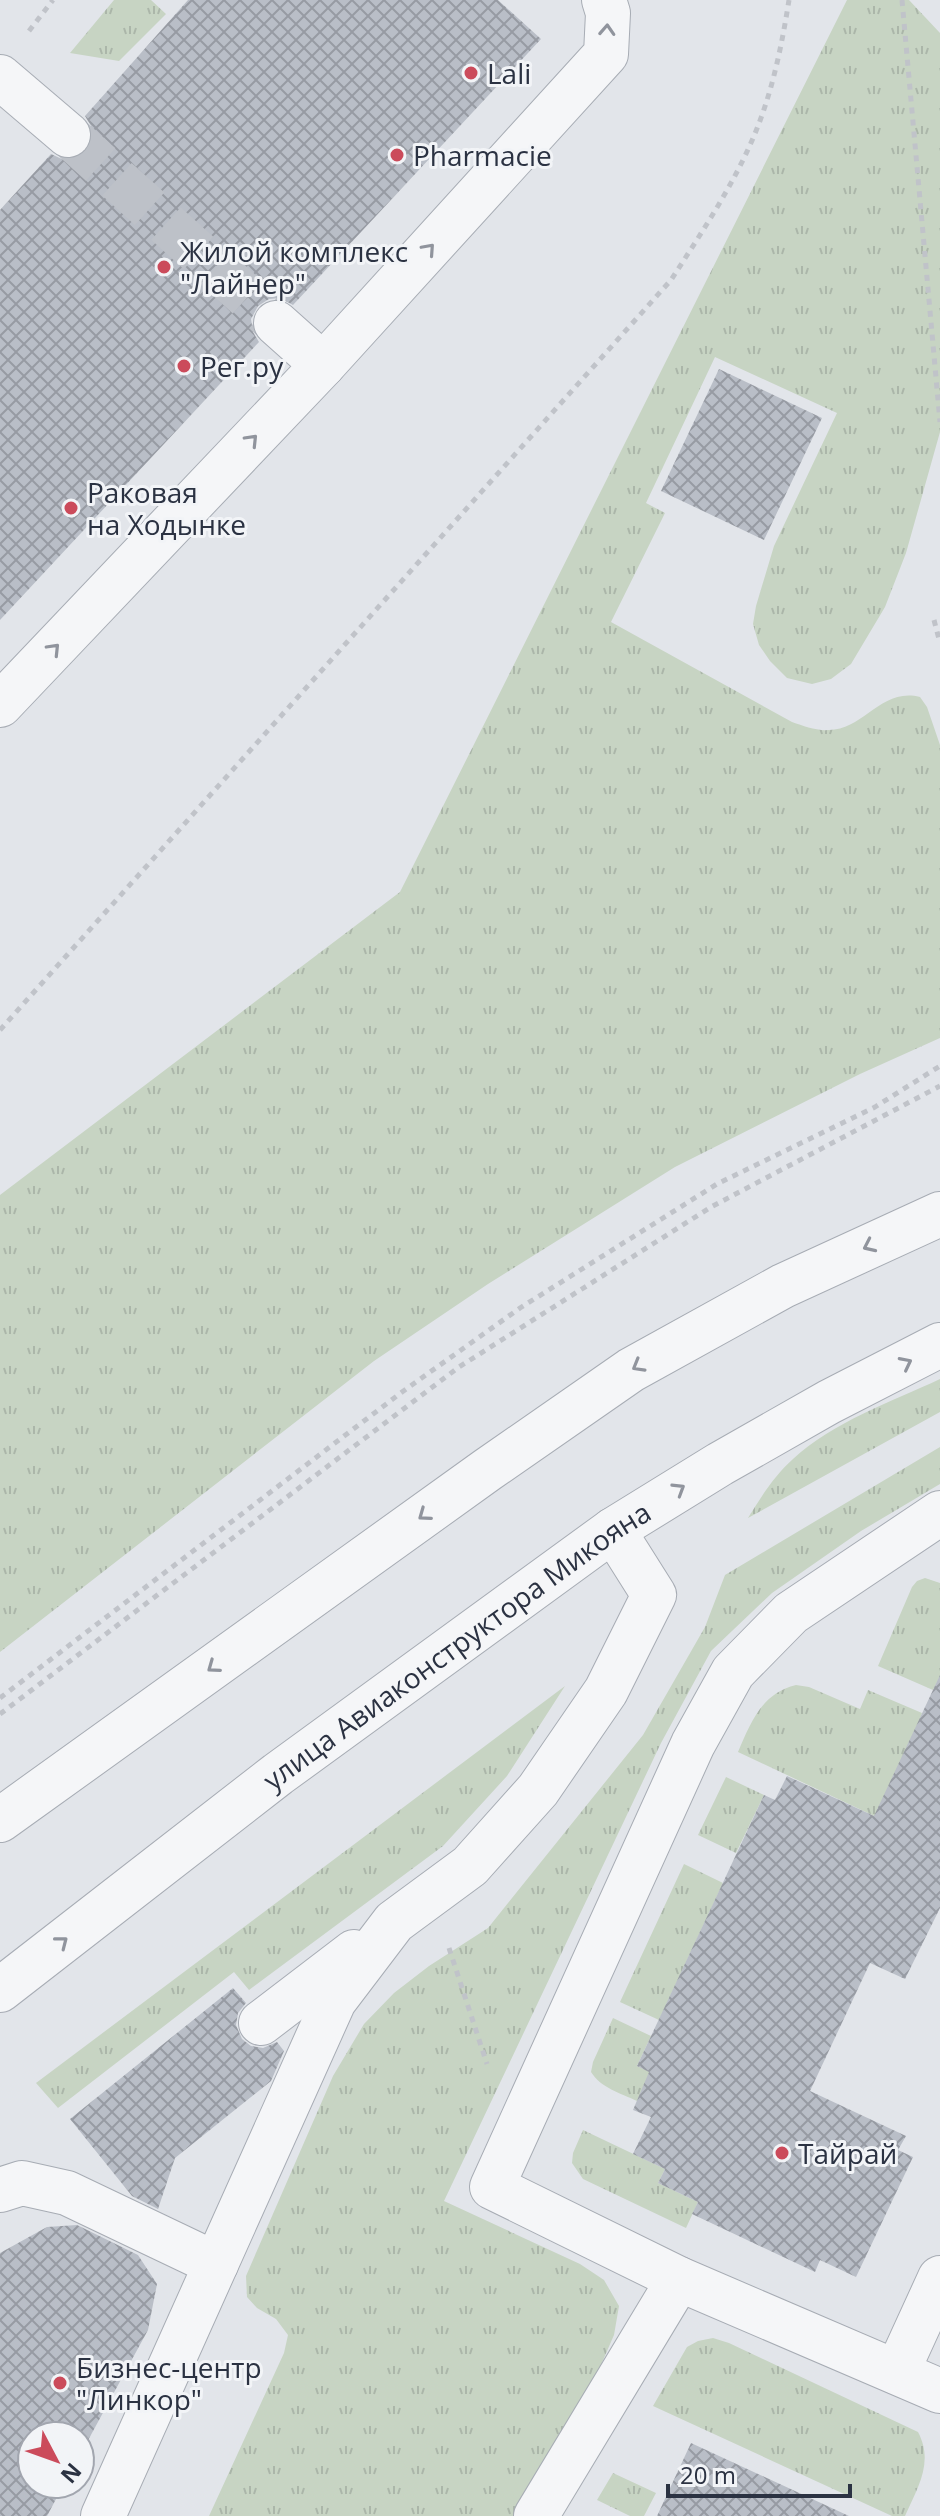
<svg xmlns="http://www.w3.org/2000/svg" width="940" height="2516" viewBox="0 0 940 2516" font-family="'Open Sans',sans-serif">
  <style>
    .grass { fill: url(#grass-tufts) }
    .building { fill: url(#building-cross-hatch) }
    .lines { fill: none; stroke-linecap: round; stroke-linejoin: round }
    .minor-tunnel { stroke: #bdc1c8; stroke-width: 44; stroke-dasharray: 44 22; stroke-linecap: butt }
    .minor-casing { stroke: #a7acb4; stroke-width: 46 }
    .path { stroke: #c0c3c9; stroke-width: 5; stroke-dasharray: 6 6; stroke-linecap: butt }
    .minor { stroke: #f5f6f8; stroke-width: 44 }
    .oneway { stroke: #90949d }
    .poi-dot { fill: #cb4b5b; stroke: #f2f4f7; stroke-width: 3 }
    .labels { text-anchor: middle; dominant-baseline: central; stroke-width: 6; stroke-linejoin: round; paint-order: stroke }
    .poi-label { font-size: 28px; fill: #2b3242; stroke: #f2f4f7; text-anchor: start }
    .street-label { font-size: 28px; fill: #2b3242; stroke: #f2f4f7 }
  </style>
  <defs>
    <pattern id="grass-tufts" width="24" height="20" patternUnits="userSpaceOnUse" patternTransform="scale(2)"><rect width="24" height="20" fill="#c7d4c3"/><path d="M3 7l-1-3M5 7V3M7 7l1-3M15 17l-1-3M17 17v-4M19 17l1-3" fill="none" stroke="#abb6a9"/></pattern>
    <pattern id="building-cross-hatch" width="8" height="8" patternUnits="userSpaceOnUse" patternTransform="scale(2)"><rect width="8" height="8" fill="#b9bec7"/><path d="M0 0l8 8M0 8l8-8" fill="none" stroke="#979ba3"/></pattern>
  </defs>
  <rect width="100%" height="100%" fill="#e2e5ea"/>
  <path class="grass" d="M 114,0 L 151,0 L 166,14 L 119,61 L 70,53 Z
    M 847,0 L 909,0 L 940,33 L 940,432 L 906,553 L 885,607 L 851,664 L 831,679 L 812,684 L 787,678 L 770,661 L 759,645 L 753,624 L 756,606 L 774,546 L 837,413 L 715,357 L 646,503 L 665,513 L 611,622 L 792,722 C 804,726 816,731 829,730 C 864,730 881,687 920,697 L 927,707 L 940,745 L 940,1038 L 860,1074 L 675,1167 L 488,1284 L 374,1361 L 0,1652 L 0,1195 L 400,892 Z
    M 940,1379 L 940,1412 L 748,1518 C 761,1497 774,1476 793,1459 C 831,1423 893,1401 940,1379 Z
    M 940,1447 L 940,1484 L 861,1531 L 772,1593 L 711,1651 L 661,1743 L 444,2201 L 580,2264 L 604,2280 L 619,2306 L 614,2335 L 597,2374 L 513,2516 L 209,2516 L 284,2353 L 288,2335 L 276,2319 L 257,2308 L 247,2297 L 246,2276 L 333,2076 L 364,2024 L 394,1993 L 429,1966 L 488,1928 L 643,1735 L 705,1627 L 725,1575 Z
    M 925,1578 L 940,1583 L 940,1676 L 933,1690 L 878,1666 L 912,1587 L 917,1581 Z
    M 796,1685 L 809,1687 L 860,1709 L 868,1690 L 922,1713 L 887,1822 L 738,1752 C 751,1722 762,1693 796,1685 Z
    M 565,1686 L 507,1776 L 443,1846 L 249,1990 L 234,1972 L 58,2108 L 36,2083 Z
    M 726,1777 L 764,1795 L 736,1853 L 698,1835 Z
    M 684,1864 L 723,1883 L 659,2020 L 620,2002 Z
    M 613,2018 L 651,2036 L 637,2066 L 650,2072 L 637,2101 C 620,2093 601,2088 591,2072 L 593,2062 Z
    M 583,2130 L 665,2169 L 658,2183 L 698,2202 L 686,2228 L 583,2179 L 572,2163 L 573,2153 Z
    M 713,2338 L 729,2343 L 918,2432 C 934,2462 918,2487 905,2516 L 892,2516 L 653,2406 L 687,2347 L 698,2341 Z
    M 613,2473 L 656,2493 L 644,2516 L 630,2516 L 597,2500 Z"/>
  <path class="building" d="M 188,0 L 498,0 L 541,39 L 293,305 L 280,298 L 269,299 L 258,306 L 251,319 L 253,332 L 259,342 L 0,620 L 0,210 L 51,154 L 64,160 L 76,159 L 86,152 L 93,139 L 91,126 L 85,116 Z
    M 719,369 L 822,418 L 764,540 L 661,491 Z
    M 940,1675 L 940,1908 L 905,1979 L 870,1963 L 810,2091 L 906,2136 L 898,2150 L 913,2157 L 856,2277 L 820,2260 L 815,2272 L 692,2214 L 698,2202 L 658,2183 L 665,2169 L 633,2154 L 651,2117 L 633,2110 L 649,2072 L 637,2066 L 764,1795 L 775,1800 L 787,1776 L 874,1816 Z
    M 233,1988 L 246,2003 L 238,2013 L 236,2025 L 242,2039 L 251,2046 L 263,2048 L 277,2042 L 284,2051 L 271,2081 L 175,2158 L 158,2209 L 132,2196 L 70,2119 Z
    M 77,2225 L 138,2255 L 157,2284 L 148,2330 L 80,2455 L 80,2436 L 32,2436 L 32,2484 L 64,2484 L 47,2516 L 0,2516 L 0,2253 L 47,2227 Z
    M 691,2443 L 849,2516 L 657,2516 Z"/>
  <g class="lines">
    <path class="minor-tunnel" d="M 68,135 L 276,323"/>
    <defs>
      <g id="minor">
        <path d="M 0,77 L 68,135"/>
        <path d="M 276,323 L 323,365"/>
        <path d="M 0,705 L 323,365 L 606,54 L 608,13 L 604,0"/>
        <path d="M 940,1513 L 791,1613 L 733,1672 L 693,1744 L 492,2187 L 679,2279 L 940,2391"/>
        <path d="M 0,1820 L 487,1470 L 631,1370 L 783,1286 L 940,1214"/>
        <path id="s1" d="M 0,1990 L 278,1774 L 613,1530 L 720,1464 L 829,1402 L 940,1345"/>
        <path d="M 261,2023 L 354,1952"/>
        <path d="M 0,2190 L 22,2183 L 67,2193 L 216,2264"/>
        <path d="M 897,2372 L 940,2278"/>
        <path d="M 103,2516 L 334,2001 L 394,1922 L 470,1866 L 538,1790 L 606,1691 L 654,1595 L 613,1530"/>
        <path d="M 536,2516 L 679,2279"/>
      </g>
    </defs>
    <use href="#minor" class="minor-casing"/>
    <path class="path" d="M 902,0 L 940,422
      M 29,31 L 53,0
      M 934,620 L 940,643
      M 0,1030 L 671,280 C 702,232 735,183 756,131 C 773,89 782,44 789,0
      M 0,1698 L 402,1392 L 520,1308 L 717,1184 L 875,1107 L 940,1066
      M 0,1714 L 459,1367 L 711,1207 L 940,1086
      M 449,1948 L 487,2064"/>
    <use href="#minor" class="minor"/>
  </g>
  <defs><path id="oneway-chevron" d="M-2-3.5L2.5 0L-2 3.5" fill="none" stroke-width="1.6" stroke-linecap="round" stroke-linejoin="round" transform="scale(2)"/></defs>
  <g class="oneway">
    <use href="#oneway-chevron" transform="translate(607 30) rotate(-87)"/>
    <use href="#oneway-chevron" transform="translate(429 249) rotate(-48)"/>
    <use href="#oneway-chevron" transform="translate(252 440) rotate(-46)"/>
    <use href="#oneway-chevron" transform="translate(54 649) rotate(-46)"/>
    <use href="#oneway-chevron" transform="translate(869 1246) rotate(155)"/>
    <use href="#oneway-chevron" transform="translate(906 1363) rotate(-27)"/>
    <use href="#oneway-chevron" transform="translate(638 1366) rotate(150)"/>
    <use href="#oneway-chevron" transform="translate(679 1489) rotate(-32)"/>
    <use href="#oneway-chevron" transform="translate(424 1515) rotate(144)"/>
    <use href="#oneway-chevron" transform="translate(213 1667) rotate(144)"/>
    <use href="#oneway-chevron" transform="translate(62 1942) rotate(-38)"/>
  </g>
  <g class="poi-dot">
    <circle cx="471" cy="73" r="8"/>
    <circle cx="397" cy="155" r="8"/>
    <circle cx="164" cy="267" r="8"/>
    <circle cx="184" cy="366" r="8"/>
    <circle cx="71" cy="508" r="8"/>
    <circle cx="782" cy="2153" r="8"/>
    <circle cx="60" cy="2383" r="8"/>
  </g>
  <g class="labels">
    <g class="poi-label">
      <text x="487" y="73">Lali</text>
      <text x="413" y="155">Pharmacie</text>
      <text x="180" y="251">Жилой комплекс<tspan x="180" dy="32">"Лайнер"</tspan></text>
      <text x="200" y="366">Рег.ру</text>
      <text x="87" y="492">Раковая<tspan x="87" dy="32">на Ходынке</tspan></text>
      <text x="798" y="2153">Тайрай</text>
      <text x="76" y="2367">Бизнес-центр<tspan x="76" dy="32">"Линкор"</tspan></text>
    </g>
    <g class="street-label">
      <text stroke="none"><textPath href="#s1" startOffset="572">улица Авиаконструктора Микояна</textPath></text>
    </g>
  </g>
  <g transform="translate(56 2460) rotate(131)"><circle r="38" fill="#f2f4f7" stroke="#a2a6af" stroke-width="2"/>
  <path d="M0-6L14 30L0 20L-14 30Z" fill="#cb4b5b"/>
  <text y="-12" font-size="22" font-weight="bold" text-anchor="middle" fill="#2b3242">N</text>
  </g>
  <path d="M668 2484v12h182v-12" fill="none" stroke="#2b3242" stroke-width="4"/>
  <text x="680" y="2484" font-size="24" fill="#2b3242" stroke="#f2f4f7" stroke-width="6" paint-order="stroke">20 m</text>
</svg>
